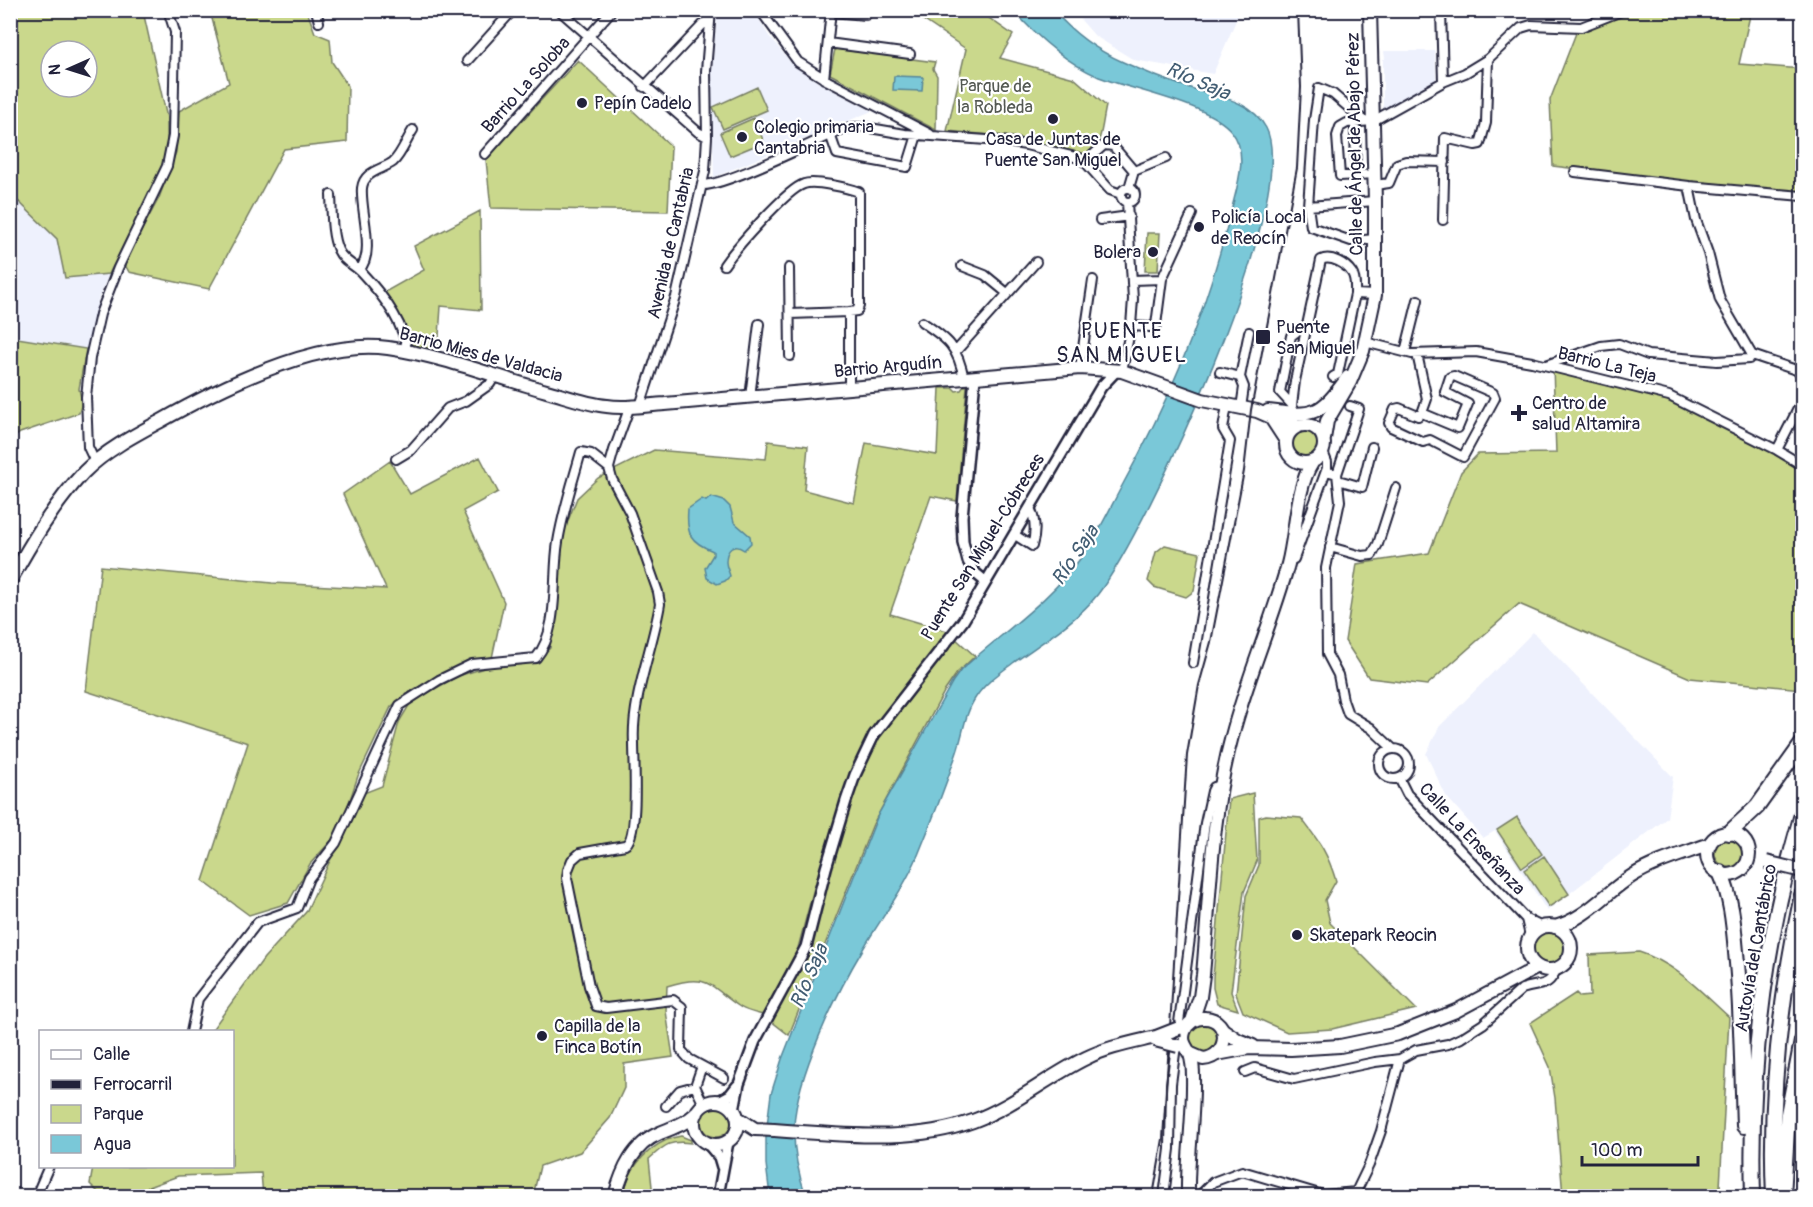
<svg xmlns="http://www.w3.org/2000/svg" width="1813" height="1207" viewBox="0 0 1813 1207" font-family="Pangolin,sans-serif">
  <style>
    .built { fill: #eef1fd }
    .green { fill: #cad88c; stroke: #767d64; stroke-width: 1.5; fill-rule: evenodd }
    .water { fill: #7ac8d8; stroke: #578699; stroke-width: 1.5 }
    .lines { fill: none; stroke-linecap: round; stroke-linejoin: round }
    .minor-casing { stroke: #22223b; stroke-width: 12 }
    .tertiary-casing { stroke: #22223b; stroke-width: 14 }
    .primary-casing { stroke: #22223b; stroke-width: 16 }
    .trunk-casing { stroke: #22223b; stroke-width: 16 }
    .motorway-casing { stroke: #22223b; stroke-width: 18 }
    .minor { stroke: #fff; stroke-width: 8 }
    .tertiary { stroke: #fff; stroke-width: 9 }
    .primary { stroke: #fff; stroke-width: 12 }
    .trunk { stroke: #fff; stroke-width: 12 }
    .motorway { stroke: #fff; stroke-width: 14 }
    .rail { stroke: #22223b; stroke-width: 2 }
    .primary-bridge-casing { stroke: #22223b; stroke-width: 16; stroke-linecap: butt }
    .primary-bridge { stroke: #fff; stroke-width: 12 }
    .poi-dot { fill: #22223b; stroke: #fff; stroke-width: 2 }
    .labels { text-anchor: middle; dominant-baseline: central; stroke-width: 4.5; stroke-linejoin: round; paint-order: stroke }
    .street-label { font-size: 18px; fill: #22223b; stroke: #fff }
    .park-label { font-size: 18px; fill: #545953; stroke: #fff }
    .poi-label { font-size: 18px; fill: #22223b; stroke: #fff; text-anchor: start }
    .water-label { font-size: 20px; font-style: italic; fill: #415c72; stroke: #fff }
    .quarter-label { font-size: 21px; letter-spacing: 1.5px; fill: #22223b; stroke: #fff }
  </style>
  <rect width="100%" height="100%" fill="#fff"/>
  <filter id="ink" filterUnits="userSpaceOnUse"><feTurbulence type="fractalNoise" baseFrequency=".0167" numOctaves="2"/><feDisplacementMap in="SourceGraphic" scale="12" xChannelSelector="R" yChannelSelector="G"/><feConvolveMatrix kernelMatrix="1 2 1 2 8 2 1 2 1" color-interpolation-filters="sRGB"/></filter>
  <g filter="url(#ink)">
    <path class="built" d="M 730,11 L 754,11 L 769,36 L 792,64 L 819,83 L 872,111 L 714,177 L 711,82 L 717,17 Z
      M 1073,11 L 1240,11 L 1213,74 L 1134,60 L 1095,36 Z
      M 1384,51 L 1435,51 L 1436,80 L 1434,80 L 1434,83 L 1383,109 L 1383,59 L 1385,59 Z
      M 17,201 L 57,239 L 65,277 L 109,274 L 99,297 L 86,349 L 11,337 L 11,289 Z
      M 1533,632 L 1673,777 L 1667,818 L 1547,911 L 1495,831 L 1483,838 L 1446,796 L 1426,754 L 1439,727 Z"/>
    <path class="green" d="M 10,11 L 143,11 L 167,118 L 167,150 L 159,174 L 109,274 L 65,278 L 57,239 L 18,201 L 11,289 ZM 51,51 L 87,51 L 87,87 L 51,87 Z
      M 210,11 L 307,11 L 315,33 L 330,39 L 332,62 L 348,86 L 347,142 L 284,149 L 209,289 L 129,272 L 124,263 L 159,198 L 176,152 L 179,111 L 229,83 Z
      M 910,11 L 982,11 L 982,13 L 1013,35 L 1000,58 L 1074,78 L 1106,106 C 1102,123 1102,142 1091,155 L 1013,137 L 947,131 L 966,49 Z
      M 1630,11 L 1751,11 L 1739,64 L 1802,69 L 1802,196 L 1553,166 L 1550,100 L 1576,33 Z
      M 835,49 L 935,62 L 933,69 L 937,76 L 936,130 L 830,74 Z
      M 578,60 L 671,146 L 668,211 L 491,208 L 486,160 Z
      M 757,87 L 767,110 L 723,129 L 713,107 Z
      M 754,118 L 764,142 L 730,156 L 720,133 Z
      M 480,211 L 481,310 L 441,306 L 438,351 L 410,345 L 383,293 L 424,270 L 414,246 Z
      M 1147,233 L 1160,233 L 1158,271 L 1145,271 Z
      M 11,337 L 86,349 L 79,389 L 82,402 L 79,413 L 20,433 L 11,440 Z
      M 1553,367 L 1669,396 L 1802,461 L 1802,689 L 1690,678 L 1519,604 L 1427,685 L 1369,678 L 1345,641 L 1357,564 L 1429,553 L 1461,472 L 1478,454 L 1556,453 Z
      M 964,386 L 967,386 L 957,501 L 931,496 L 890,614 L 947,631 L 975,656 L 957,673 L 944,692 L 873,824 L 789,1035 L 771,1021 L 804,964 L 816,928 L 826,890 L 815,884 L 798,948 L 763,1015 C 755,1013 746,1011 740,1007 C 708,985 709,973 667,986 L 666,1011 L 673,1057 L 624,1064 L 624,1088 L 610,1118 L 580,1152 L 540,1166 L 533,1196 L 263,1196 L 261,1173 L 178,1176 L 124,1196 L 102,1196 L 90,1184 L 93,1167 L 232,1166 L 232,1032 L 211,1031 L 264,958 L 306,912 L 361,794 L 382,786 L 399,722 L 411,702 L 458,676 L 504,662 L 536,662 L 550,648 L 559,559 L 565,528 L 577,498 L 598,478 L 654,450 L 766,459 L 768,441 L 808,446 L 804,490 L 854,503 L 866,443 L 937,455 L 940,388 L 953,388 L 956,391 L 961,390 Z
      M1292 444a13 13 0 1 1 26 0a13 13 0 1 1-26 0Z
      M 480,457 L 498,492 L 463,511 L 504,602 L 492,658 L 469,660 L 405,694 L 391,707 L 358,776 L 339,832 L 310,864 L 288,903 L 249,915 L 203,881 L 248,743 L 86,691 L 101,566 L 272,583 L 386,589 L 343,494 L 390,461 L 410,494 Z
      M 1165,545 L 1200,553 L 1194,591 L 1186,597 L 1154,587 L 1148,581 L 1156,552 Z
      M 1253,793 L 1257,861 L 1244,892 L 1231,992 L 1238,1010 L 1217,1004 L 1213,988 L 1213,977 L 1229,799 Z
      M 1266,815 L 1301,818 C 1320,843 1327,851 1336,881 L 1325,900 L 1330,923 L 1416,1009 L 1332,1029 L 1287,1032 L 1243,1012 L 1236,994 L 1246,896 L 1259,865 L 1259,817 Z
      M 1517,817 L 1542,854 L 1522,868 L 1497,830 Z
      M1715 853a14 14 0 1 1 28 0a14 14 0 1 1-28 0Z
      M 1544,856 L 1569,894 L 1549,907 L 1524,870 Z
      M1531 948a17 17 0 1 1 34 0a17 17 0 1 1-34 0Z
      M 1639,952 C 1677,964 1700,991 1729,1017 L 1720,1187 L 1715,1196 L 1563,1196 L 1555,1098 L 1550,1067 L 1530,1023 L 1576,993 L 1580,997 L 1590,996 L 1589,955 Z
      M 1204,1022 L 1217,1029 L 1218,1045 L 1205,1054 L 1190,1048 C 1188,1029 1187,1030 1204,1022 Z
      M701 1122a15 15 0 1 1 30 0a15 15 0 1 1-30 0Z
      M 681,1136 L 691,1140 L 691,1143 C 669,1140 665,1145 649,1159 L 653,1196 L 624,1196 C 625,1190 626,1183 629,1177 C 638,1157 659,1139 681,1136 Z"/>
    <path class="water" d="M 1014,11 L 1054,11 C 1073,33 1096,50 1123,62 C 1143,71 1164,80 1184,86 C 1213,96 1250,98 1266,128 C 1302,196 1147,531 1098,594 C 1076,622 1042,642 1013,663 C 1000,673 985,683 976,697 C 965,713 963,734 957,752 C 945,787 932,821 918,855 C 904,889 881,918 863,949 C 837,992 797,1075 794,1125 C 793,1150 798,1173 806,1196 L 770,1196 L 766,1164 L 766,1133 L 771,1094 L 782,1059 L 878,815 L 953,681 L 961,670 C 1002,633 1051,600 1083,555 C 1099,533 1110,508 1123,484 C 1170,399 1207,310 1230,215 C 1236,190 1250,154 1232,132 C 1210,104 1134,91 1099,77 C 1065,62 1038,38 1014,11 Z
      M 894,76 L 923,77 L 922,91 L 893,90 Z
      M 711,497 L 724,501 L 730,507 L 734,522 L 750,536 L 751,543 L 744,550 C 733,542 726,550 726,562 C 726,567 729,571 730,576 L 725,581 L 717,584 L 707,578 L 705,568 L 713,555 L 713,551 C 690,542 686,534 688,509 L 702,499 L 706,501 Z"/>
    <g class="lines">
      <defs>
        <path id="minor" d="M 316,10 L 319,22
          M 559,10 L 698,132 L 707,137
          M 760,10 L 798,62 L 828,81 L 930,134
          M 1441,10 L 1443,82
          M 831,12 L 866,15 L 869,10
          M 828,43 L 910,54
          M 467,61 L 513,10
          M 824,79 L 831,10
          M 644,87 L 710,17
          M 1355,122 L 1356,175
          M 830,134 L 837,154 L 907,167 L 917,135
          M 485,154 L 612,10
          M 1085,162 L 1104,145 L 1113,146 L 1134,171 L 1129,188
          M 1134,171 L 1166,158
          M 1575,172 L 1689,186
          M 1375,174 L 1340,176 L 1337,136 L 1340,127 L 1347,123 L 1373,121 L 1443,82 L 1465,73 L 1488,59 L 1521,28 L 1531,25 L 1581,27 L 1624,10
          M 702,185 C 722,187 812,143 836,132 L 853,127 L 864,127 L 905,134 L 1000,141 L 1026,145 L 1079,158 L 1085,162 L 1110,190 L 1121,194
          M 1375,185 L 1389,183 L 1397,164 L 1406,161 L 1445,162
          M1121 195a7 7 0 1 1 14 0a7 7 0 1 1-14 0Z
          M 331,195 C 332,212 331,234 338,250 C 343,261 353,264 361,272 C 381,293 404,322 407,351
          M 1375,201 L 1308,206 L 1311,227 L 1351,241 L 1376,239
          M 1308,206 L 1314,120 L 1319,88 L 1333,94 L 1364,121
          M 1100,220 L 1129,216
          M 1443,220 L 1445,138 L 1475,145 L 1480,144 L 1486,123 L 1488,59
          M 724,265 C 735,249 787,189 804,184 C 814,180 849,188 859,192 L 859,306 L 857,311 L 849,312 L 849,388
          M 962,266 L 985,275 L 1007,293
          M 789,268 L 790,356
          M 359,270 C 376,254 360,210 362,188 C 364,171 382,170 393,162 C 401,155 407,139 413,130
          M 1132,280 L 1162,279
          M 790,314 L 849,312
          M 922,322 C 948,339 958,347 964,379
          M 1131,326 L 1150,327 L 1156,325 L 1162,279 L 1192,214
          M 1365,342 L 1412,354 L 1476,352 L 1532,362 L 1669,396 L 1777,450 L 1802,465
          M 957,350 L 1036,262
          M 1405,352 L 1418,300
          M 1417,354 L 1427,399 L 1422,413 L 1458,428 L 1468,404 L 1445,392 L 1450,377 L 1454,376 L 1493,393 L 1495,398 L 1463,457 L 1430,440 L 1423,442 L 1391,427 L 1389,423 L 1395,409 L 1399,408 L 1418,416 L 1422,413
          M 1752,355 L 1802,372
          M 1546,365 L 1601,346 L 1619,344 L 1648,355 L 1717,361 L 1749,359 L 1752,355 L 1720,300 L 1708,253 L 1696,220 L 1689,186 L 1802,196
          M 1080,368 L 1093,280
          M 1122,371 L 1131,326 L 1133,299 L 1127,202
          M 1220,372 L 1240,377 L 1244,387 L 1241,408
          M 1240,377 L 1249,332
          M 1333,377 L 1338,374 L 1355,294 L 1375,295
          M 750,397 L 759,324
          M 1292,405 L 1280,392 L 1291,336 L 1299,330 L 1305,331
          M 630,406 L 614,450 L 609,468 L 612,479 L 630,513 L 658,592 L 660,604 C 653,647 631,700 634,743 C 634,761 639,839 625,845 L 580,853 L 572,860 L 568,870 L 567,878 L 589,986 L 596,1006 L 606,1008 L 673,1000 L 682,1007 L 681,1050 L 689,1059 L 724,1078
          M 640,406 L 676,297 L 705,171 L 707,137 L 706,71 L 711,10
          M 1294,416 L 1292,405 L 1295,381 L 1321,260 C 1331,255 1346,264 1352,273 C 1356,279 1355,287 1355,294
          M 1777,450 L 1802,401
          M 396,459 L 411,450 L 448,408 L 466,401 L 490,384 L 495,376
          M 95,462 L 88,447 L 86,397 L 90,358 L 100,314 L 118,268 L 167,166 L 173,136 L 175,32 L 168,10
          M 1326,471 L 1337,474 L 1340,501 L 1326,568 L 1327,654 L 1338,675 L 1343,700 L 1348,714 L 1371,728 L 1392,748
          M 1337,474 L 1359,409 L 1350,406
          M 1338,480 L 1362,487 L 1372,447
          M 1015,535 L 1032,546 C 1036,533 1036,521 1030,508
          M 1330,547 L 1362,556 L 1372,555 L 1378,544 L 1396,488
          M 1294,559 L 1327,468 L 1327,462 L 1323,452
          M 1193,663 L 1230,441 L 1223,429 L 1227,405
          M1379 764a15 15 0 1 1 30 0a15 15 0 1 1-30 0Z
          M 1399,778 L 1407,794 L 1526,919 L 1542,927
          M 1526,919 L 1530,936
          M 191,1032 L 198,999 L 258,922 L 297,908 L 309,878 L 336,843 L 400,705 L 439,680 L 472,664 L 536,658 C 560,629 552,578 558,542 C 563,511 573,481 581,452 L 591,454 L 609,468
          M 702,1066 L 695,1086 L 704,1105
          M 1245,1072 L 1255,1068 L 1294,1079 L 1375,1062 L 1400,1059
          M 666,1106 L 680,1090 L 695,1086
          M 36,1196 L 49,1166
          M 1164,1196 L 1170,1149 L 1171,1084 L 1205,823 L 1212,791 L 1214,787 L 1221,785
          M 1199,1196 L 1213,1182 L 1242,1171 L 1323,1195 L 1356,1192
          M 1354,1196 L 1369,1165 L 1381,1131 L 1400,1059 L 1416,1050 L 1448,1044 L 1461,1038 L 1483,1024 L 1522,989 C 1540,982 1548,990 1557,968"/>
        <path id="tertiary" d="M 975,378 L 962,517 L 963,542 L 968,561 L 974,572 L 986,582
          M 719,1101 L 730,1095 L 737,1086
          M 734,1110 L 739,1084 L 755,1041 L 806,947 L 826,868 L 846,801 L 855,775 L 874,735 L 963,621 L 1101,387 L 1117,370
          M 708,1144 L 719,1157 L 722,1167
          M 718,1196 L 728,1142"/>
        <path id="primary" d="M 1268,411 C 1314,417 1320,416 1348,377
          M 1271,418 L 1286,441
          M 10,581 C 31,543 54,504 84,472 C 105,451 133,436 159,422 C 219,388 318,338 388,348 C 443,356 496,377 550,392 C 568,397 587,404 607,406 C 626,409 646,405 665,404 L 1080,368 L 1122,371 L 1202,400 L 1257,411 L 1280,421 L 1298,426
          M1707 854a21 21 0 1 1 42 0a21 21 0 1 1-42 0Z
          M1527 948a22 22 0 1 1 44 0a22 22 0 1 1-44 0Z
          M 1555,927 C 1586,919 1606,892 1632,876 C 1656,861 1684,854 1710,844
          M 1222,1029 L 1238,1040 L 1253,1046
          M 1217,1054 L 1249,1048 L 1291,1049 L 1340,1046 L 1398,1034 L 1456,1011 L 1538,967
          M694 1123a22 22 0 1 1 44 0a22 22 0 1 1-44 0Z
          M 738,1118 L 755,1129 C 826,1132 905,1146 973,1121 C 1014,1106 1047,1077 1086,1058 C 1108,1047 1131,1043 1156,1037
          M 615,1196 C 622,1171 633,1144 660,1133 C 674,1127 685,1124 697,1113"/>
        <path id="trunk" d="M1286 444a19 19 0 1 1 38 0a19 19 0 1 1-38 0Z
          M 1324,439 L 1327,421 L 1350,382 L 1363,351 L 1375,295 L 1375,201 L 1370,10
          M 1192,1021 L 1200,997 L 1203,975 C 1210,896 1211,813 1232,736 C 1247,678 1272,622 1288,564 C 1296,534 1296,488 1312,463
          M 1188,1196 C 1187,1156 1194,1117 1193,1077 C 1193,1070 1192,1060 1190,1054 C 1186,1046 1181,1042 1184,1032 C 1187,1023 1196,1017 1205,1018 C 1231,1019 1230,1057 1203,1059 L 1189,1053"/>
        <path id="motorway" d="M 1729,833 L 1757,807 L 1802,744
          M 1720,872 C 1733,901 1734,932 1737,963 C 1742,1017 1742,1071 1744,1126
          M 1753,1196 C 1749,1067 1765,938 1802,814
          M 1774,1196 C 1769,1095 1781,994 1802,895
          M 1783,1196 L 1788,1114 L 1802,1041"/>
      </defs>
      <use href="#minor" class="minor-casing"/>
      <use href="#tertiary" class="tertiary-casing"/>
      <use href="#primary" class="primary-casing"/>
      <use href="#trunk" class="trunk-casing"/>
      <use href="#motorway" class="motorway-casing"/>
      <use href="#minor" class="minor"/>
      <use href="#tertiary" class="tertiary"/>
      <use href="#primary" class="primary"/>
      <use href="#trunk" class="trunk"/>
      <use href="#motorway" class="motorway"/>
      <path class="rail" d="M 1153,1196 L 1163,1139 L 1187,755 L 1199,685 L 1211,642 L 1244,471 L 1251,410 L 1297,168 L 1301,87 L 1298,10"/>
      <defs>
        <path id="primary-bridge" d="M 1766,862 L 1802,871
          M 1156,1037 L 1179,1028
          M 1155,1040 L 1178,1046"/>
      </defs>
      <use href="#primary-bridge" class="primary-bridge-casing"/>
      <use href="#primary-bridge" class="primary-bridge"/>
    </g>
  </g>
  <g class="poi-dot">
    <circle cx="582" cy="103" r="6"/>
    <circle cx="1053" cy="119" r="6"/>
    <circle cx="742" cy="137" r="6"/>
    <circle cx="1199" cy="227" r="6"/>
    <circle cx="1153" cy="252" r="6"/>
    <rect x="1255" y="329" width="16" height="16" rx="3"/>
    <path d="M1516 404h6v6h6v6h-6v6h-6v-6h-6v-6h6z"/>
    <circle cx="1297" cy="935" r="6"/>
    <circle cx="542" cy="1036" r="6"/>
  </g>
  <g class="labels">
    <g class="street-label">
      <text transform="translate(526 85) rotate(-48)">Barrio La Soloba</text>
      <text transform="translate(1355 144) rotate(-91)">Calle de Ángel de Abajo Pérez</text>
      <text transform="translate(671 243) rotate(-77)">Avenida de Cantabria</text>
      <text transform="translate(481 355) rotate(15)">Barrio Mies de Valdacia</text>
      <text transform="translate(1607 365) rotate(14)">Barrio La Teja</text>
      <text transform="translate(888 367) rotate(-5)">Barrio Argudín</text>
      <text transform="translate(983 547) rotate(-58)">Puente San Miguel-Cóbreces</text>
      <text transform="translate(1472 839) rotate(47)">Calle La Enseñanza</text>
      <text transform="translate(1756 948) rotate(-80)">Autovía del Cantábrico</text>
    </g>
    <g class="park-label">
      <text x="995" y="86">Parque de<tspan x="995" dy="21">la Robleda</tspan></text>
    </g>
    <g class="poi-label">
      <text x="594" y="103">Pepín Cadelo</text>
      <text x="754" y="127">Colegio primaria<tspan x="754" dy="21">Cantabria</tspan></text>
      <text x="1053" y="139" text-anchor="middle">Casa de Juntas de<tspan x="1053" dy="21">Puente San Miguel</tspan></text>
      <text x="1211" y="217">Policía Local<tspan x="1211" dy="21">de Reocín</tspan></text>
      <text x="1141" y="252" text-anchor="end">Bolera</text>
      <text x="1276" y="327">Puente<tspan x="1276" dy="21">San Miguel</tspan></text>
      <text x="1532" y="403">Centro de<tspan x="1532" dy="21">salud Altamira</tspan></text>
      <text x="1309" y="935">Skatepark Reocin</text>
      <text x="554" y="1026">Capilla de la<tspan x="554" dy="21">Finca Botín</tspan></text>
    </g>
    <g class="water-label">
      <text transform="translate(1198 81) rotate(23)">Río Saja</text>
      <text transform="translate(1075 555) rotate(-56)">Río Saja</text>
      <text transform="translate(809 976) rotate(-67)">Río Saja</text>
    </g>
    <g class="quarter-label">
      <text x="1122" y="331">PUENTE<tspan x="1122" dy="24">SAN MIGUEL</tspan></text>
    </g>
  </g>
  <rect width="1813" height="1207" fill="none" stroke="#fff" stroke-width="36"/>
  <rect x="18" y="18" width="1777" height="1171" fill="none" stroke="#22223b" stroke-width="2" filter="url(#ink)"/>
  <rect x="39" y="1030" width="195" height="138" fill="#ffffff" stroke="#a7a7b1" stroke-width="1.5"/>
  <rect x="51" y="1050" width="30" height="9" fill="#ffffff" stroke="#a7a7b1" stroke-width="1.5"/>
  <text x="93" y="1060" font-size="18" fill="#22223b">Calle</text>
  <rect x="51" y="1080" width="30" height="9" fill="#22223b" stroke="#a7a7b1" stroke-width="1.5"/>
  <text x="93" y="1090" font-size="18" fill="#22223b">Ferrocarril</text>
  <rect x="51" y="1105" width="30" height="18" fill="#cad88c" stroke="#a7a7b1" stroke-width="1.5"/>
  <text x="93" y="1120" font-size="18" fill="#22223b">Parque</text>
  <rect x="51" y="1135" width="30" height="18" fill="#7ac8d8" stroke="#a7a7b1" stroke-width="1.5"/>
  <text x="93" y="1150" font-size="18" fill="#22223b">Agua</text>
  <g transform="translate(69 69) rotate(267)"><circle r="28" fill="#ffffff" stroke="#a7a7b1" stroke-width="1.5"/>
  <path d="M0-4.5L10 22L0 15L-10 22Z" fill="#22223b"/>
  <text y="-9" font-size="16" font-weight="bold" text-anchor="middle" fill="#22223b">N</text>
  </g>
  <path d="M1582 1156v9h116v-9" fill="none" stroke="#22223b" stroke-width="3"/>
  <text x="1591" y="1156" font-size="18" fill="#22223b" stroke="#ffffff" stroke-width="4.5" paint-order="stroke">100 m</text>
</svg>
